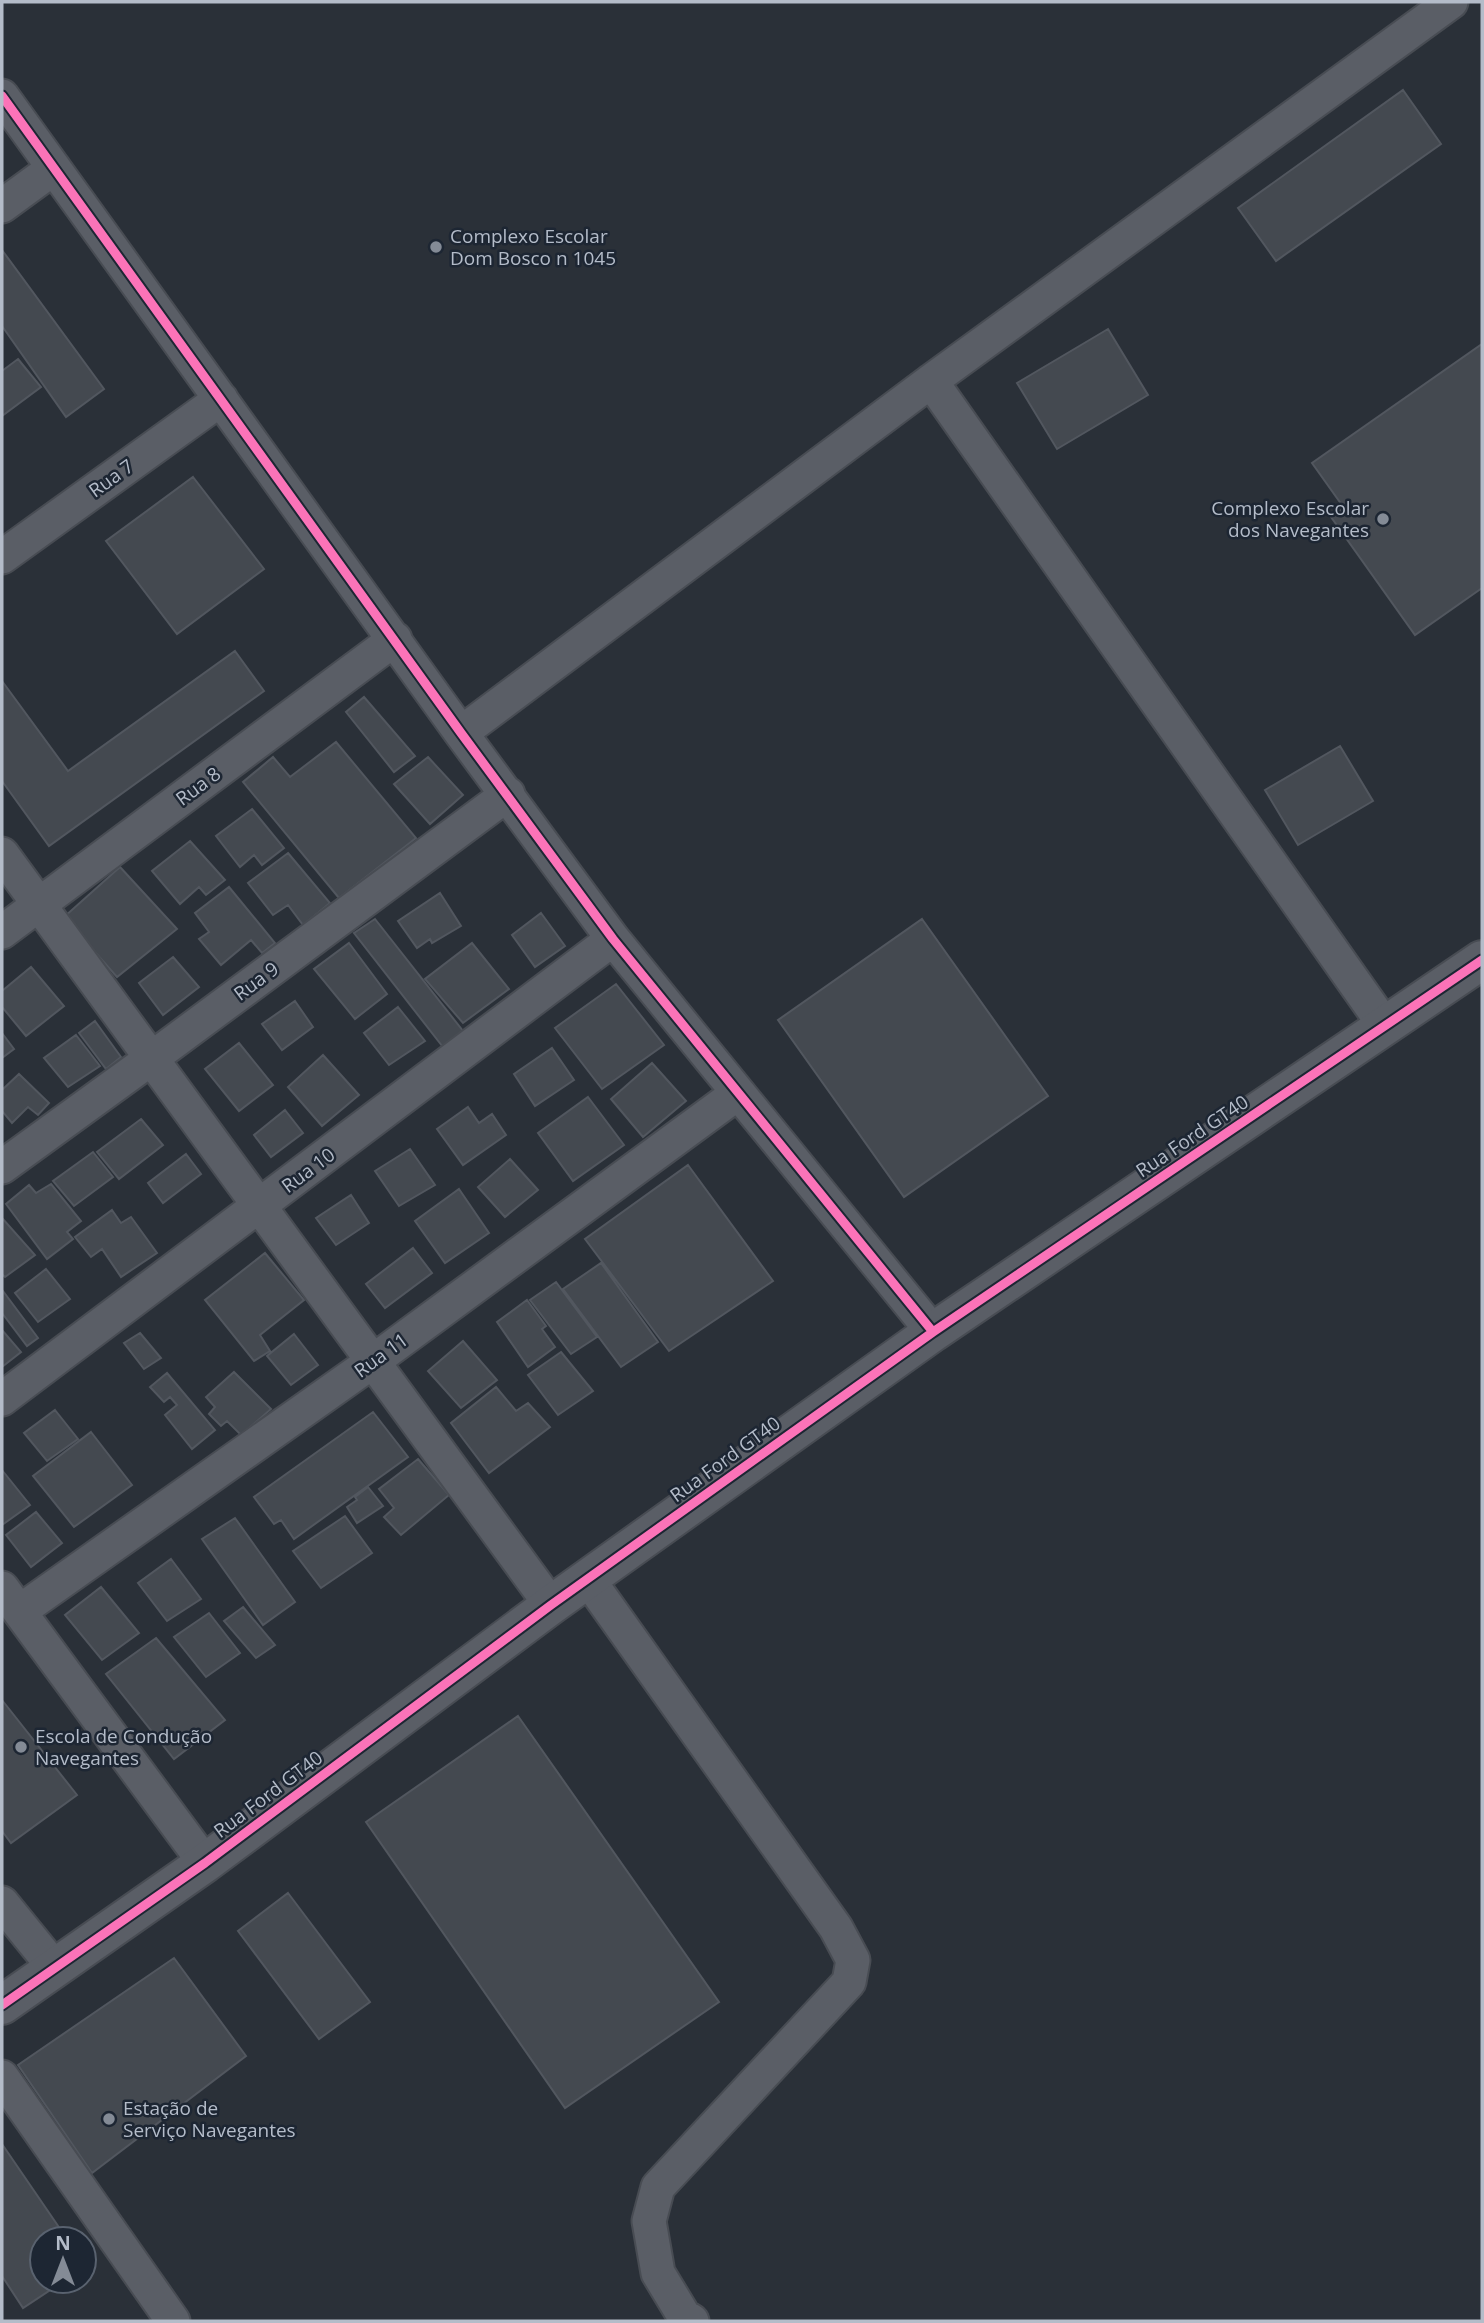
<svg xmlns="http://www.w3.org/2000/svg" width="1484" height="2323" viewBox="0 0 1484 2323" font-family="'Open Sans',sans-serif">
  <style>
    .building { fill: #444950; stroke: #52575f; stroke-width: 2 }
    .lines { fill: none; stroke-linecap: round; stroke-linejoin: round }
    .minor-casing { stroke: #484c53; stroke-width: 37 }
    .tertiary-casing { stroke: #484c53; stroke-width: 42 }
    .minor { stroke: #5a5e66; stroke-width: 33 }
    .tertiary { stroke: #5a5e66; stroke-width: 38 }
    .cycleway-casing { stroke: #1d2633; stroke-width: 13 }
    .cycleway { stroke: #fb73b8; stroke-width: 9 }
    .poi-dot { fill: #848b96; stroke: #1d2633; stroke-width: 2.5 }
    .labels { text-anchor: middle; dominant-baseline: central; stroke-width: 5; stroke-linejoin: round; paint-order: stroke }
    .poi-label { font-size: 19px; fill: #b4bcc9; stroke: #1d2633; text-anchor: start }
    .street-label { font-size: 19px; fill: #b4bcc9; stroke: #1d2633 }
  </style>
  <rect width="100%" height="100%" fill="#2a3038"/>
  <path class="building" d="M 1403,90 L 1441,144 L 1276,261 L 1238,208 Z
    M 2,250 L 104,389 L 66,417 L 2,326 Z
    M 1108,329 L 1148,395 L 1057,449 L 1017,383 Z
    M 1482,344 L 1482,588 L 1415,635 L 1331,517 L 1344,508 L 1312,463 Z
    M 18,359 L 41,387 L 2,416 L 2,371 Z
    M 193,477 L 264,569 L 177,634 L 106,541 Z
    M 235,651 L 264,691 L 49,846 L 2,781 L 2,681 L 68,771 Z
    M 364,697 L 415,756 L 394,772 L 346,712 Z
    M 336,742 L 416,838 L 339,898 L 243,782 L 273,757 L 290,777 Z
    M 1340,746 L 1373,801 L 1298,845 L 1265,790 Z
    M 428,757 L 463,795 L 430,824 L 394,784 Z
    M 252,809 L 284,848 L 262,865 L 254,855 L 240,867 L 216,836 Z
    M 190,841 L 225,880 L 206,895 L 199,887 L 180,904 L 152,871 Z
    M 288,853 L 330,903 L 303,925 L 288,905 L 273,915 L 248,883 Z
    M 120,867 L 177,929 L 117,977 L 64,917 Z
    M 229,887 L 275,943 L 262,953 L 251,940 L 221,965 L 199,939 L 209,932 L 195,913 Z
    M 440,893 L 461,926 L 432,943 L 430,939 L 417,948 L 398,921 Z
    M 541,913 L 565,946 L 535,967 L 512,935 Z
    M 375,919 L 467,1036 L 446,1051 L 354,933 Z
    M 922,919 L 1048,1096 L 904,1197 L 778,1020 Z
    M 349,943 L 387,994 L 355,1019 L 314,969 Z
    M 472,943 L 509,989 L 463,1023 L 425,979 Z
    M 173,957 L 199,987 L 163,1015 L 139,983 Z
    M 31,967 L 64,1006 L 26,1036 L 2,1007 L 2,991 Z
    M 616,984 L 664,1045 L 602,1089 L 555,1028 Z
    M 295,1001 L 313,1027 L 282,1050 L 262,1024 Z
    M 398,1007 L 425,1041 L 389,1065 L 364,1033 Z
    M 95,1021 L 121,1057 L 106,1069 L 79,1033 Z
    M 2,1033 L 14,1049 L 2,1058 Z
    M 76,1035 L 100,1066 L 68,1087 L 44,1058 Z
    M 239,1043 L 273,1085 L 239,1111 L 205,1069 Z
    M 552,1048 L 574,1080 L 535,1106 L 514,1074 Z
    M 323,1055 L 359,1095 L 322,1126 L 288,1087 Z
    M 652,1063 L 686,1101 L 643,1137 L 611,1099 Z
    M 19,1074 L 49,1103 L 38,1115 L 28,1107 L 12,1123 L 2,1111 L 2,1090 Z
    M 588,1097 L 624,1145 L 573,1181 L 538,1133 Z
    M 468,1107 L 479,1123 L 492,1114 L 506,1135 L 463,1165 L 437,1129 Z
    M 285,1110 L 303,1133 L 271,1157 L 254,1135 Z
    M 141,1119 L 163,1145 L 119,1179 L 97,1152 Z
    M 410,1149 L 435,1185 L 399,1206 L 375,1171 Z
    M 93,1152 L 113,1177 L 74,1206 L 53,1181 Z
    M 186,1154 L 201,1174 L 163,1203 L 148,1183 Z
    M 510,1159 L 538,1190 L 505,1217 L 478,1187 Z
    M 688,1165 L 773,1281 L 669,1351 L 585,1239 Z
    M 51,1184 L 81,1221 L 67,1232 L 73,1239 L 47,1259 L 6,1204 L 29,1185 L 36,1193 Z
    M 459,1189 L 489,1233 L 445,1263 L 415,1221 Z
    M 351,1195 L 369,1223 L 336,1245 L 316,1218 Z
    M 112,1210 L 121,1223 L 131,1217 L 157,1253 L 121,1277 L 102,1249 L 91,1257 L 75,1237 Z
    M 2,1218 L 35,1255 L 5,1277 L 2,1274 Z
    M 413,1248 L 432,1273 L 385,1308 L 366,1284 Z
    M 265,1253 L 304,1300 L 260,1335 L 270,1351 L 254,1361 L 205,1300 Z
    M 601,1263 L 658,1342 L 621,1367 L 563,1289 Z
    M 46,1269 L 70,1299 L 38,1322 L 15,1293 Z
    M 556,1282 L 597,1337 L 571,1354 L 530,1300 Z
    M 3,1291 L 38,1338 L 27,1346 L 2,1313 Z
    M 527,1300 L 546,1326 L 542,1329 L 555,1347 L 528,1367 L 497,1322 Z
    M 2,1330 L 21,1352 L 2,1367 Z
    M 140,1333 L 161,1358 L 144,1369 L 124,1343 Z
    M 294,1334 L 318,1365 L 291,1385 L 267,1356 Z
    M 463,1341 L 497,1380 L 461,1408 L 428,1371 Z
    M 561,1352 L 593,1391 L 558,1415 L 528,1375 Z
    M 234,1372 L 271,1409 L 241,1435 L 227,1421 L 221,1426 L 209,1414 L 215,1407 L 206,1397 Z
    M 167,1373 L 215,1430 L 192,1449 L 165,1415 L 177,1405 L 170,1397 L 164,1402 L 150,1387 Z
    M 496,1387 L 516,1411 L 528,1403 L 550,1427 L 489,1473 L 451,1423 Z
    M 55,1410 L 78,1439 L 47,1461 L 24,1433 Z
    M 373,1412 L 408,1457 L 294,1539 L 281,1520 L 274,1524 L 254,1497 Z
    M 91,1432 L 132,1485 L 74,1527 L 33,1476 Z
    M 418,1459 L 449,1495 L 401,1535 L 384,1517 L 394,1508 L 379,1489 Z
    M 2,1470 L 30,1505 L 2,1525 Z
    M 368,1487 L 383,1506 L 357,1523 L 347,1507 L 357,1500 L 355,1497 Z
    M 36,1512 L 62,1543 L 31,1567 L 6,1535 Z
    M 345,1516 L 372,1553 L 321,1588 L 293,1551 Z
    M 235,1518 L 295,1602 L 263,1625 L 202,1539 Z
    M 171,1559 L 201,1599 L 167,1621 L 138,1583 Z
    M 101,1587 L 139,1633 L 102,1660 L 65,1615 Z
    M 243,1607 L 275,1645 L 256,1658 L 224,1621 Z
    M 209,1613 L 240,1653 L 206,1677 L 174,1637 Z
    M 156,1638 L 225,1720 L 174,1759 L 106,1674 Z
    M 2,1700 L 77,1795 L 11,1843 L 2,1831 Z
    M 518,1716 L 719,2002 L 565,2108 L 366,1822 Z
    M 288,1893 L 370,2002 L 319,2039 L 238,1931 Z
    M 174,1958 L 246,2056 L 92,2173 L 18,2065 Z
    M 2,2144 L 67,2239 L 42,2239 L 42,2281 L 64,2281 L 23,2308 L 2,2276 Z"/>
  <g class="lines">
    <defs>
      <path id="minor" d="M 2,96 L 461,733 L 613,939 L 933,1332
        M 2,206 L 54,168
        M 931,381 L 1385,1026
        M 2,557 L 221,399
        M 461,733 L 931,381 L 1451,2
        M 2,854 L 551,1605
        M 2,932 L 395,639
        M 2,1167 L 152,1058 L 508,794
        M 2,1399 L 613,939
        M 588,1579 L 836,1928 L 853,1960 L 849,1982 L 658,2187 L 649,2221 L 658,2273 L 684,2316 L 692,2321
        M 2,1588 L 205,1863
        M 20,1611 L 372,1362 L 738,1093
        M 2,1903 L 54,1967
        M 2,2077 L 173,2321"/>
      <path id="tertiary" d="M 2,2005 L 205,1863 L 551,1605 L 933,1332 L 1482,960"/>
    </defs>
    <use href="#minor" class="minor-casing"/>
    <use href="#tertiary" class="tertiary-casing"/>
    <use href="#minor" class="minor"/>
    <use href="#tertiary" class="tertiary"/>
    <defs>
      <path id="cycleway" d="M 2,96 L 461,733 L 613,939 L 933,1332
        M 2,2005 L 205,1863 L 551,1605 L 933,1332 L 1482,960"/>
    </defs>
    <use href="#cycleway" class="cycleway-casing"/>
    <use href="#cycleway" class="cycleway"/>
  </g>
  <g class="poi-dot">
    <circle cx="436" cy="247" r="7"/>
    <circle cx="1383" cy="519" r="7"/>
    <circle cx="21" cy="1747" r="7"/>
    <circle cx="109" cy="2119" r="7"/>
  </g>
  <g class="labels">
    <g class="poi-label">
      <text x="450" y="236">Complexo Escolar<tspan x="450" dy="22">Dom Bosco n 1045</tspan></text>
      <text x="1369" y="508" text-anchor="end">Complexo Escolar<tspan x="1369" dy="22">dos Navegantes</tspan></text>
      <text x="35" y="1736">Escola de Condução<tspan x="35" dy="22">Navegantes</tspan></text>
      <text x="123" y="2108">Estação de<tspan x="123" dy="22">Serviço Navegantes</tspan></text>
    </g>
    <g class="street-label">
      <text transform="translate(111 478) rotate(-36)">Rua 7</text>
      <text transform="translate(198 786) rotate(-37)">Rua 8</text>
      <text transform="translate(256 981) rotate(-37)">Rua 9</text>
      <text transform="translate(1192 1136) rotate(-34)">Rua Ford GT40</text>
      <text transform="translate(308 1170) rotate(-37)">Rua 10</text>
      <text transform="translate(381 1355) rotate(-36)">Rua 11</text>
      <text transform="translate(725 1459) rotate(-36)">Rua Ford GT40</text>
      <text transform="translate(268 1794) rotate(-37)">Rua Ford GT40</text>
    </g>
  </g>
  <rect width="1484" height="2323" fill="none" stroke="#b4bcc9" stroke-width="7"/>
  <g transform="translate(63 2260)"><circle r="33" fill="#1d2633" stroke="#59626f" stroke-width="2"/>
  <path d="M0-5L12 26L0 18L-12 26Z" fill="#848b96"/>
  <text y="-10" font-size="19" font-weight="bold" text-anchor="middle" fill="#b4bcc9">N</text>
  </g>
</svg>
